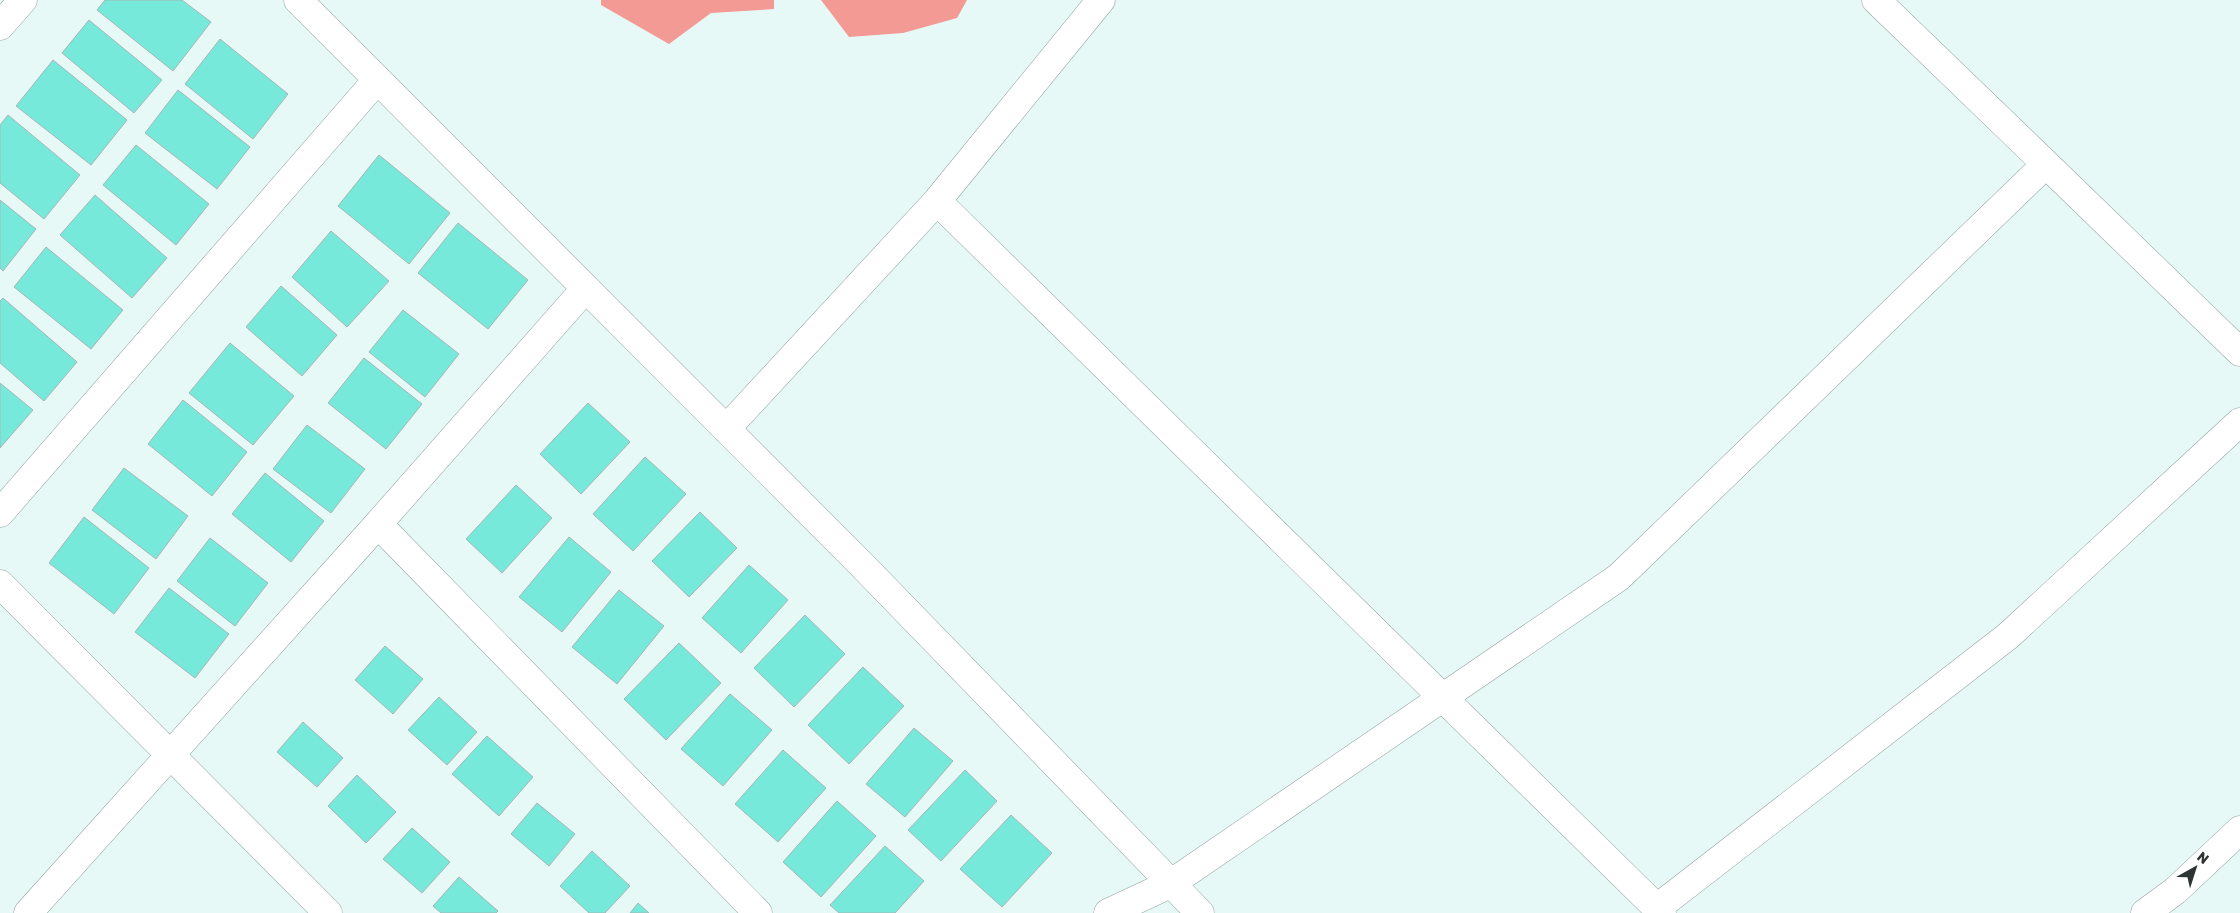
<svg xmlns="http://www.w3.org/2000/svg" width="2240" height="913" viewBox="0 0 2240 913" font-family="Rubik,sans-serif">
  <style>
    .forest { fill: #f29a93 }
    .building { fill: #76e9db; stroke: #a5b7b4 }
    .lines { fill: none; stroke-linecap: round; stroke-linejoin: round }
    .minor-casing { stroke: #92a3a1; stroke-width: 29 }
    .minor { stroke: #fff; stroke-width: 28 }
  </style>
  <rect width="100%" height="100%" fill="#e7f9f6"/>
  <path class="forest" d="M 601,0 L 774,0 L 774,9 L 711,13 L 669,44 L 601,5 Z
    M 821,0 L 967,0 L 957,18 L 903,33 L 849,37 Z"/>
  <path class="building" d="M 105,0 L 182,0 L 211,22 L 173,71 L 97,10 Z
    M 89,20 L 162,80 L 134,113 L 62,53 Z
    M 220,39 L 288,94 L 253,139 L 185,84 Z
    M 53,60 L 127,120 L 91,165 L 16,106 Z
    M 178,90 L 250,147 L 217,189 L 145,133 Z
    M 8,115 L 80,175 L 44,219 L 0,183 L 0,125 Z
    M 136,145 L 209,204 L 176,245 L 103,185 Z
    M 379,155 L 450,213 L 409,264 L 338,206 Z
    M 95,195 L 167,258 L 132,298 L 60,235 Z
    M 0,200 L 36,229 L 3,271 L 0,268 Z
    M 458,223 L 528,280 L 488,329 L 418,273 Z
    M 331,231 L 389,281 L 347,327 L 292,277 Z
    M 46,247 L 123,310 L 91,349 L 14,287 Z
    M 281,286 L 337,335 L 302,376 L 246,327 Z
    M 3,298 L 77,362 L 44,401 L 0,363 L 0,301 Z
    M 403,310 L 459,354 L 425,397 L 369,352 Z
    M 230,343 L 294,396 L 253,445 L 189,393 Z
    M 364,358 L 422,404 L 386,449 L 328,403 Z
    M 0,383 L 33,410 L 0,448 Z
    M 183,400 L 247,452 L 212,496 L 148,444 Z
    M 588,403 L 630,442 L 581,494 L 540,454 Z
    M 307,425 L 365,469 L 331,513 L 273,469 Z
    M 645,457 L 686,494 L 633,551 L 593,514 Z
    M 124,468 L 188,516 L 156,559 L 92,510 Z
    M 265,473 L 324,521 L 291,562 L 232,514 Z
    M 516,485 L 552,518 L 502,573 L 466,539 Z
    M 700,512 L 737,548 L 689,597 L 652,561 Z
    M 84,517 L 149,568 L 114,614 L 49,563 Z
    M 569,537 L 611,572 L 562,632 L 519,597 Z
    M 210,538 L 268,583 L 235,626 L 177,581 Z
    M 749,565 L 788,600 L 741,653 L 702,618 Z
    M 169,588 L 229,634 L 195,678 L 135,632 Z
    M 619,590 L 664,626 L 617,684 L 572,647 Z
    M 805,615 L 845,654 L 794,707 L 754,668 Z
    M 679,643 L 721,683 L 666,740 L 624,699 Z
    M 385,646 L 423,679 L 393,714 L 355,680 Z
    M 863,667 L 904,706 L 849,764 L 808,725 Z
    M 730,694 L 772,730 L 723,786 L 681,749 Z
    M 439,697 L 477,732 L 447,765 L 408,730 Z
    M 303,722 L 343,758 L 317,787 L 277,752 Z
    M 914,728 L 953,761 L 905,817 L 866,784 Z
    M 487,736 L 533,777 L 499,816 L 452,774 Z
    M 783,750 L 826,788 L 778,842 L 735,804 Z
    M 965,770 L 997,801 L 941,861 L 908,830 Z
    M 357,775 L 396,812 L 366,843 L 328,806 Z
    M 837,801 L 876,836 L 821,897 L 783,862 Z
    M 537,803 L 575,834 L 549,866 L 511,834 Z
    M 1011,815 L 1052,853 L 1002,907 L 960,869 Z
    M 412,828 L 450,862 L 422,893 L 383,859 Z
    M 885,846 L 924,881 L 895,913 L 839,913 L 830,905 Z
    M 592,851 L 630,886 L 605,913 L 589,913 L 560,886 Z
    M 459,877 L 498,911 L 496,913 L 441,913 L 433,906 Z
    M 638,903 L 649,913 L 630,913 Z"/>
  <g class="lines">
    <defs>
      <path id="minor" d="M 298,0 L 862,565 L 1200,913
        M 0,26 L 23,0
        M 2046,164 L 2240,352
        M 937,201 L 1662,913
        M 726,429 L 937,201 L 1101,0
        M 0,513 L 377,80
        M 378,524 L 758,913
        M 0,584 L 328,913
        M 1657,908 L 2008,636 L 2240,422
        M 28,913 L 378,524 L 585,289
        M 1108,913 L 1170,884 L 1619,577 L 2046,164 L 1876,0
        M 2145,913 L 2175,891 L 2240,830"/>
    </defs>
    <use href="#minor" class="minor-casing"/>
    <use href="#minor" class="minor"/>
  </g>
  <g transform="translate(2195 868) rotate(39)" stroke="#ffffff" stroke-width="4" paint-order="stroke">
  <path d="M0-4L9 19L0 12L-9 19Z" fill="#2d3433"/>
  <text y="-8" font-size="14" font-weight="bold" text-anchor="middle" fill="#2d3433">N</text>
  </g>
</svg>
